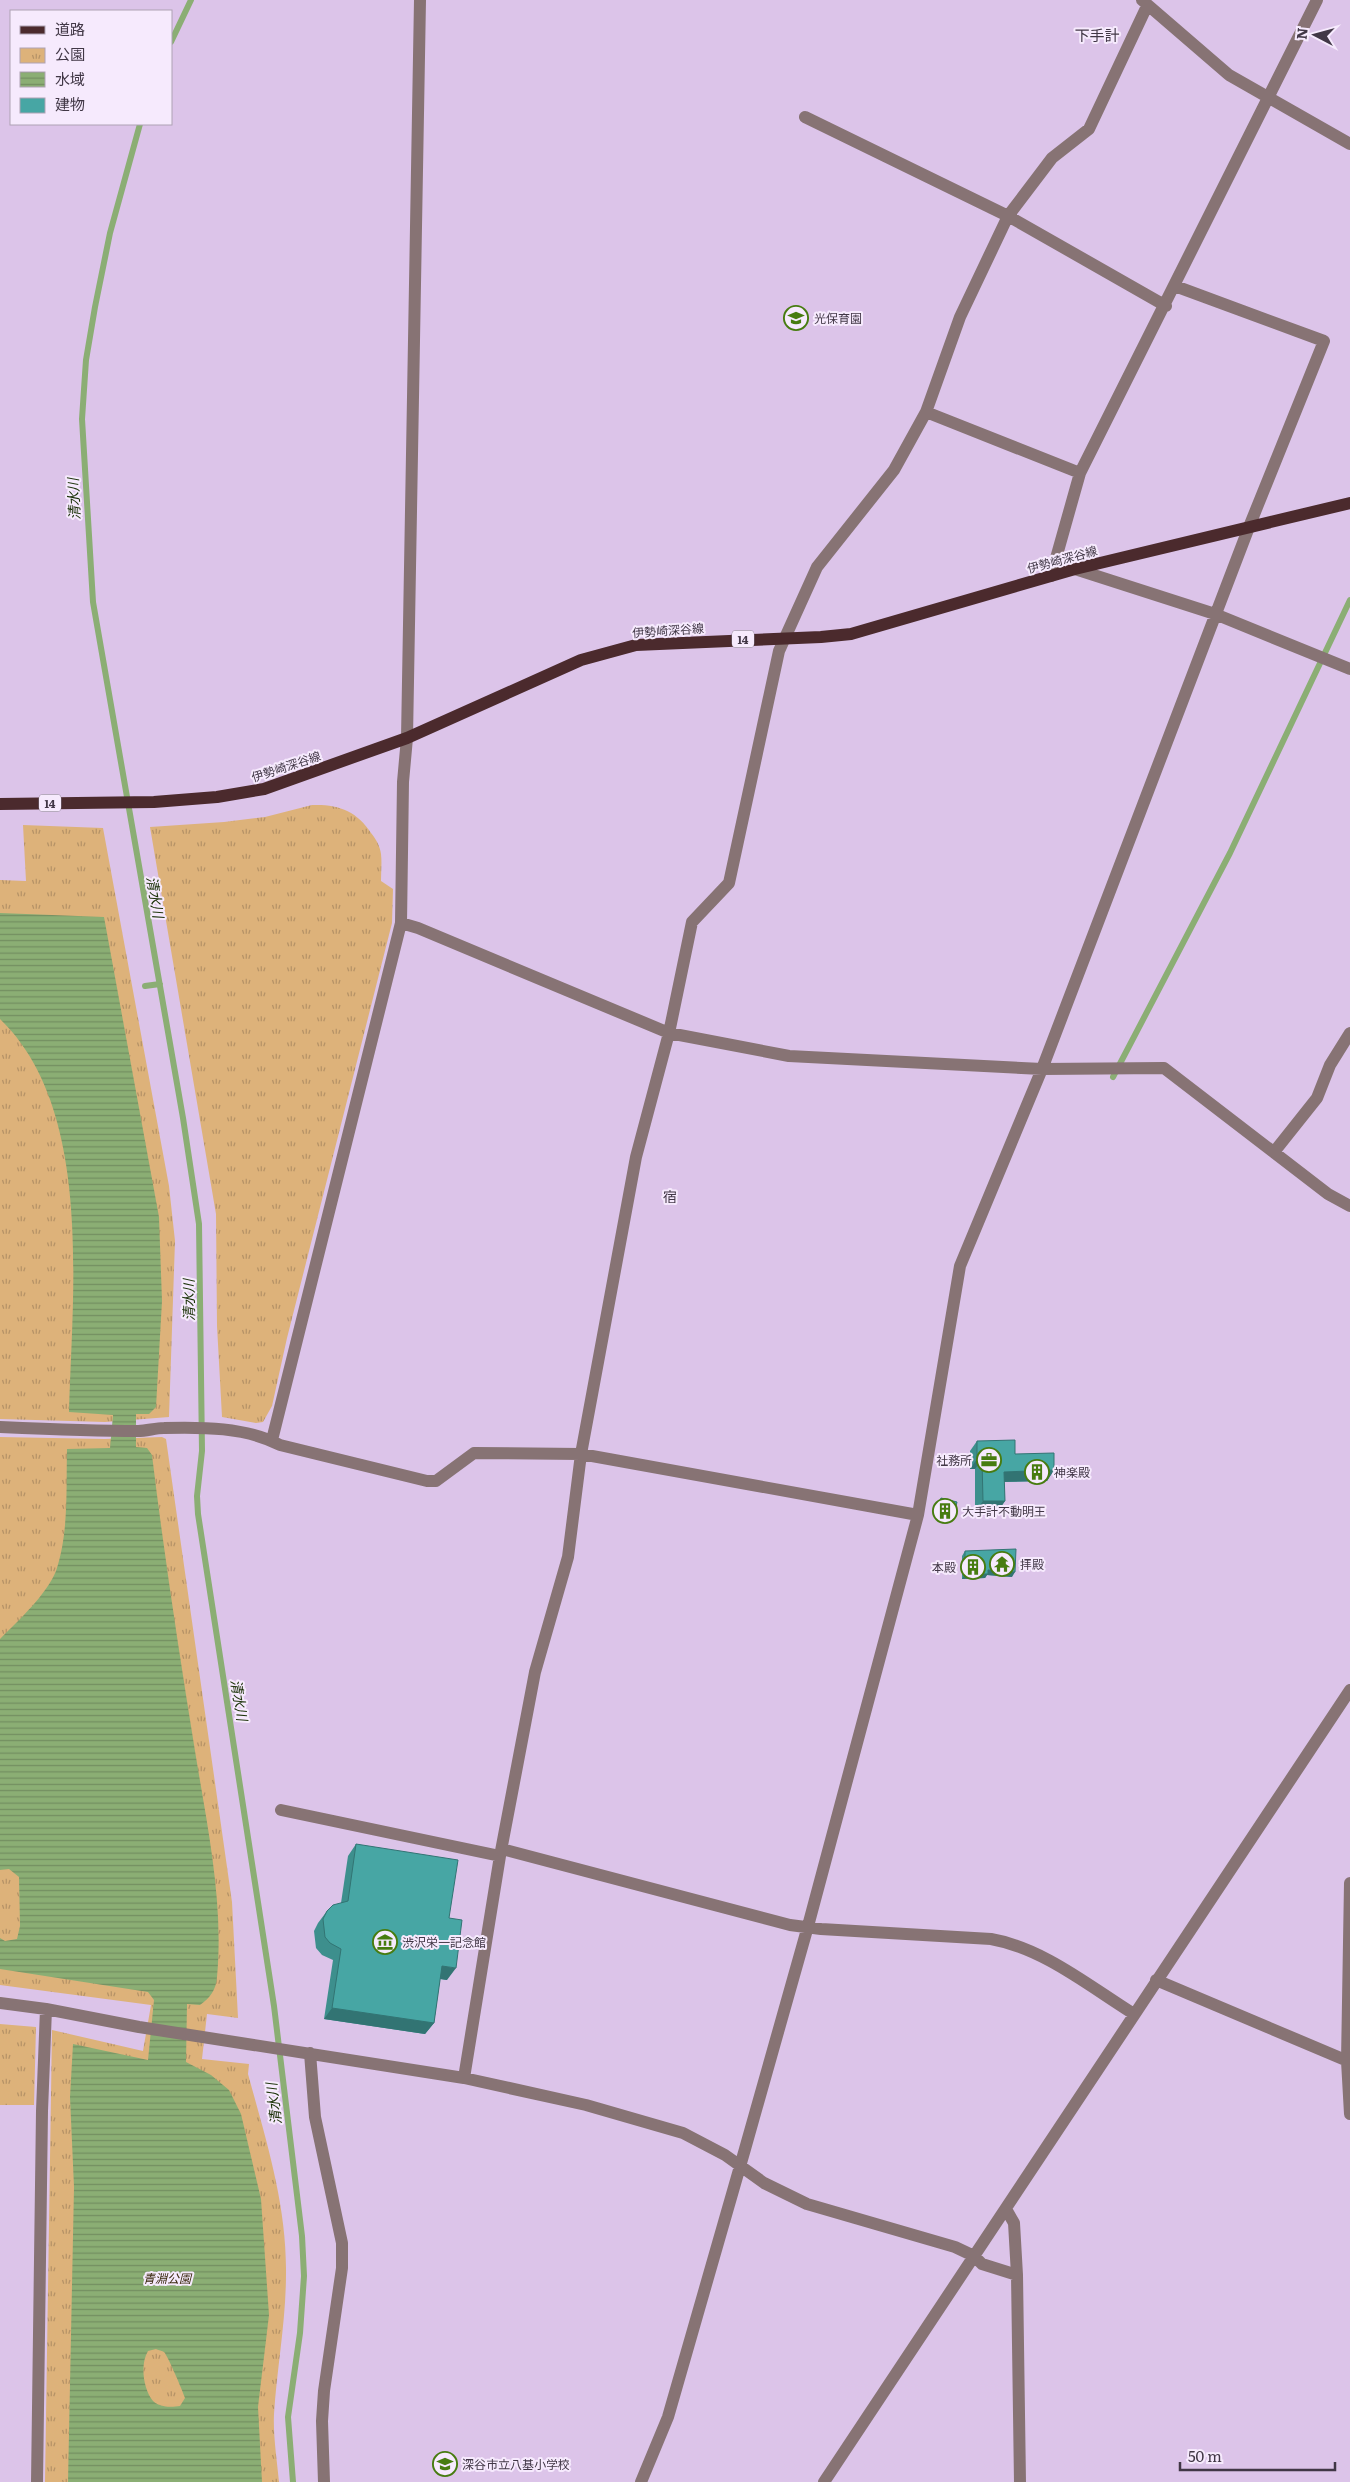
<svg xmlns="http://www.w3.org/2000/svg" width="1350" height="2482" viewBox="0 0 1350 2482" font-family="Literata,'Noto Sans JP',serif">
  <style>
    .park { fill: url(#park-tufts) }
    .water { fill: url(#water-rules); fill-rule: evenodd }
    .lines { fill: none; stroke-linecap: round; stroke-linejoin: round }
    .stream { stroke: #8bae74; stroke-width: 6 }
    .minor { stroke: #877374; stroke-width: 12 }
    .major { stroke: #4b2a2d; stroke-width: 12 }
    .wall { fill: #3d8f8d }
    .shaded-wall { fill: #327473 }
    .building { fill: #47a6a4; stroke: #327473 }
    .labels { text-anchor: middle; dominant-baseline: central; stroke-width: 4; stroke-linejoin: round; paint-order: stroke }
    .shield { fill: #f6eafd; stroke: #776d7d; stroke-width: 1 }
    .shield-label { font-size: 11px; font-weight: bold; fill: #413746 }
    .poi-label { font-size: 12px; fill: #413746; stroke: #f6eafd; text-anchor: start }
    .street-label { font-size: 12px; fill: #413746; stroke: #f6eafd }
    .park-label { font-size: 12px; font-style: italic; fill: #39270d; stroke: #f6eafd }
    .water-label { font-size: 14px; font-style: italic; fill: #1a3107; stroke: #f6eafd }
    .neighbourhood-label { font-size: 14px; fill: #413746; stroke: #f6eafd }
    .quarter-label { font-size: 15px; fill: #413746; stroke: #f6eafd }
  </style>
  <defs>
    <pattern id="park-tufts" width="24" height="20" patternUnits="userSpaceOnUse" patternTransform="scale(1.25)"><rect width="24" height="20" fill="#ddb27a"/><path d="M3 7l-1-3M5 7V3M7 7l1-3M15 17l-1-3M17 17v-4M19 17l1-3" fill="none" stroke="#b59266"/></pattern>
    <pattern id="water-rules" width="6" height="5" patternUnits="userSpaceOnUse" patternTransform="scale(1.25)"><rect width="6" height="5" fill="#8bae74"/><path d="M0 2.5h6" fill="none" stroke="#738e61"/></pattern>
  </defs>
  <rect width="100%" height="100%" fill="#dcc4e9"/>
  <path class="park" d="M 312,805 C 338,804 357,811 371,833 C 376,839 380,846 381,854 C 382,863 381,872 381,881 L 393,889 L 392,923 L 287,1338 L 272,1406 L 263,1422 L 256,1423 L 222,1417 L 217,1326 L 216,1214 L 150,827 L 224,822 L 265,817 Z
    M 23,825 L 103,828 L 169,1186 L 175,1241 L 169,1417 L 105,1422 L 0,1419 L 0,880 L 26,881 Z
    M 0,1437 L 105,1439 L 162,1437 L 166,1439 L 232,1902 L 238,2018 L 207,2014 L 202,2059 L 249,2064 L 248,2074 C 266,2140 287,2205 286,2274 C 286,2321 277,2367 274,2414 C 273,2436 277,2460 279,2482 L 45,2482 L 52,2030 L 143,2051 L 151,2005 L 0,1985 Z
    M 0,2024 L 36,2027 L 34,2105 L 0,2105 Z"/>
  <path class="water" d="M 0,913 L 104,917 L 159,1217 L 162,1301 L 156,1407 L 149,1414 L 136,1414 L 136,1447 L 147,1448 L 152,1455 C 164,1554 179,1652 195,1751 C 207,1825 224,1902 217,1977 C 216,1990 210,1998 200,2005 L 187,2004 L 186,2062 L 211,2075 L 229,2090 L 241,2114 L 261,2199 L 269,2315 L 258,2407 L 262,2482 L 68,2482 L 74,2187 L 70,2097 L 73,2044 L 148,2060 L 154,2000 L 148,1992 L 0,1969 L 0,1938 L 5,1941 L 17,1939 L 20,1926 L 19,1877 L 9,1869 L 0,1870 L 0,1639 C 18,1621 47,1594 56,1571 C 69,1533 66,1488 67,1449 L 110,1448 L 113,1415 L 69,1412 C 72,1293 94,1109 0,1019 ZM 156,2349 C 158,2350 163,2351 164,2352 C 168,2356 183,2392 185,2398 L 180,2406 C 172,2407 160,2408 153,2401 C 143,2389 140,2364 148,2351 Z"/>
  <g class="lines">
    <path class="stream" d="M 171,42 L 191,0
      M 140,124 L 110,233 L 95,307 L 86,360 L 82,419 L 93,602 L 183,1118 L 199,1224 L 202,1451 L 197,1496 L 198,1514 L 274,2006 L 302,2236 L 304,2276 L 300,2333 L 288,2417 L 293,2482
      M 145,986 L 160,984
      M 1113,1077 L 1230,853 L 1350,600"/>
    <path class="minor" d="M 1142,0 L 1229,75 L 1350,144
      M 805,117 L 1008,216 L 1166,306
      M 926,412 L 1080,473
      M 1075,569 L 1215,614 L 1350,669
      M 1051,576 L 1080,473 L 1317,0
      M 401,923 L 418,928 L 669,1033 L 789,1056 L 1042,1069 L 1164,1068 L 1328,1194 L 1350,1206
      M 1274,1152 L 1317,1098 L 1330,1065 L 1350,1033
      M 0,1427 C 46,1429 92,1431 138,1431 C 147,1431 155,1428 164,1428 C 202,1427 246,1427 280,1445 L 427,1481 L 436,1481 L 474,1453 L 581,1454 L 918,1515
      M 272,1440 L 401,923 L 403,782 L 407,738 L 420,0
      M 281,1810 L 500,1856
      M 502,1849 L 790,1925 L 821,1929 L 991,1939 C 1043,1948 1089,1986 1134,2014
      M 1350,1883 L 1347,2061 L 1350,2114
      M 1156,1980 L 1350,2062
      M 0,2003 L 46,2009 L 139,2027 L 464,2078 L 586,2105 L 683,2133 L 725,2155 L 764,2183 L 807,2204 L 955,2247 L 974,2256 L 982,2264 L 1017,2275
      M 310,2053 L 315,2117 L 342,2243 L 342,2268 L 324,2391 L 322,2421 L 324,2482
      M 464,2078 L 500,1856 L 535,1672 L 568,1557 L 581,1454 L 636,1157 L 669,1033 L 692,922 L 729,883 L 779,651 L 817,567 L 894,470 L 926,412 L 960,317 L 1008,216 L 1052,158 L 1089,129 L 1147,6
      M 1006,2209 L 1014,2223 L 1017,2275 L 1020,2482
      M 37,2482 L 42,2111 L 46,2009
      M 641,2482 L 668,2417 L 745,2149 L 808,1926 L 918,1515 L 960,1266 L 1042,1069 L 1249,527 L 1324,341 L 1175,286
      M 824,2482 L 1350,1690"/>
    <path class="major" d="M 0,804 L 154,802 L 217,797 L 264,789 L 407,738 L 581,660 L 636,645 L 821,637 L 851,634 L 1075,569 L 1350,503"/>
  </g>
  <path class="wall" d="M 977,1441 L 1015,1454 L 1054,1470 L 1047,1481 L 1004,1482 L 1005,1501 L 998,1511 L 975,1512 L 975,1469 L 970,1469 L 970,1451 Z
    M 941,1498 L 951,1521 L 935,1517 L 939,1501 Z
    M 965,1551 L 1012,1577 L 987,1575 L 985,1578 L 962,1579 L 962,1556 Z
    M 356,1844 L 449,1918 L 447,1980 L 440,1979 L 434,2023 L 425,2034 L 324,2019 L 333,1960 L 322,1955 L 316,1948 L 314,1931 L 318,1923 L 327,1911 L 341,1903 L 348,1856 Z"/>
  <path class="shaded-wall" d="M 977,1459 L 982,1459 L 975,1469 L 970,1469 Z
    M 1054,1470 L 1047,1481 L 997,1482 L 1004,1472 Z
    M 983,1501 L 1005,1501 L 998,1511 L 975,1512 Z
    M 937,1514 L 953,1518 L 951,1521 L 935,1517 Z
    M 988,1570 L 1015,1572 L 1012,1577 L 987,1575 L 985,1578 L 962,1579 L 965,1574 Z
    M 442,1966 L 456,1968 L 447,1980 L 434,1978 Z
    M 332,2008 L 434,2023 L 425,2034 L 324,2019 Z"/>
  <path class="building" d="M 1015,1440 L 1015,1454 L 1054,1453 L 1054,1470 L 1004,1472 L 1005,1501 L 983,1501 L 982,1459 L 977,1459 L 977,1441 Z
    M 941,1498 L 957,1502 L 953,1518 L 937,1514 Z
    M 1016,1549 L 1015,1572 L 988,1570 L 988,1574 L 965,1574 L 965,1551 Z
    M 356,1844 L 458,1860 L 449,1918 L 462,1920 L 456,1968 L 442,1966 L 434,2023 L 332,2008 L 341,1949 L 330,1943 L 325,1937 L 323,1919 L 327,1911 L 333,1905 L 348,1901 Z"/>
  <defs>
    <symbol id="school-ring" viewBox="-11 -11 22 22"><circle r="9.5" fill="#f6eafd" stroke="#477c10" stroke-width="1.5"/><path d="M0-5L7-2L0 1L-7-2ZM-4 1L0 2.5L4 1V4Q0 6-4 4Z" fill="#477c10"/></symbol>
    <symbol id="office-ring" viewBox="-11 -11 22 22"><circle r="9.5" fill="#f6eafd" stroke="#477c10" stroke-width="1.5"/><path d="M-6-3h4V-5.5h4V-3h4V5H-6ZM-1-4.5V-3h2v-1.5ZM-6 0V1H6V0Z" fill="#477c10"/></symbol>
    <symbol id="building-ring" viewBox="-11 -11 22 22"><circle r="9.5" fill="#f6eafd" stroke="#477c10" stroke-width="1.5"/><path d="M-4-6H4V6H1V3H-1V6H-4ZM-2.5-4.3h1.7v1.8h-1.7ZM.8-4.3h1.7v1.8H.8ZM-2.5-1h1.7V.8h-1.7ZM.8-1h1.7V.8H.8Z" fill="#477c10"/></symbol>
    <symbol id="temple-ring" viewBox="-11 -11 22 22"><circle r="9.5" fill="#f6eafd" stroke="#477c10" stroke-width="1.5"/><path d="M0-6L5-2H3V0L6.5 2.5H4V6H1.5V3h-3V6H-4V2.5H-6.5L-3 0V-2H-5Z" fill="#477c10"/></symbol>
    <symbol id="museum-ring" viewBox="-11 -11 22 22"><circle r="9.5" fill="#f6eafd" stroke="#477c10" stroke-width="1.5"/><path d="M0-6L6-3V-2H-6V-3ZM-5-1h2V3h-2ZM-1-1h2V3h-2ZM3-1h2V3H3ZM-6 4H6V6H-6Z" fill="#477c10"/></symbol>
  </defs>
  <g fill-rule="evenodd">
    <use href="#school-ring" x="782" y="304" width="28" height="28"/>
    <use href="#office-ring" x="975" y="1446" width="28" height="28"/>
    <use href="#building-ring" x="1023" y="1458" width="28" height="28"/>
    <use href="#building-ring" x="931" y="1497" width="28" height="28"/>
    <use href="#temple-ring" x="988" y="1550" width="28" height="28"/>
    <use href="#building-ring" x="959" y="1553" width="28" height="28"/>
    <use href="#museum-ring" x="371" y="1928" width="28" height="28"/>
    <use href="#school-ring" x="431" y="2450" width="28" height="28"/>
  </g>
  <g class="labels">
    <g class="shield">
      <rect x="732" y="630.5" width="22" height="17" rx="4"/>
      <rect x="39" y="794.5" width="22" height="17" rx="4"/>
    </g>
    <g class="shield-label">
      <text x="743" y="639">14</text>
      <text x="50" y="803">14</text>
    </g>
    <g class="poi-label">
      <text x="814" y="318">光保育園</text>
      <text x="972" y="1460" text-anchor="end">社務所</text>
      <text x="1054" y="1472">神楽殿</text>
      <text x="962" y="1511">大手計不動明王</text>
      <text x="1020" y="1564">拝殿</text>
      <text x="956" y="1567" text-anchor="end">本殿</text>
      <text x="402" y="1942">渋沢栄一記念館</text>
      <text x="462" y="2464">深谷市立八基小学校</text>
    </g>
    <g class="street-label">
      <text transform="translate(1062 559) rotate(-15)">伊勢崎深谷線</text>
      <text transform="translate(668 630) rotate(-4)">伊勢崎深谷線</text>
      <text transform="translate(286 766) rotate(-18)">伊勢崎深谷線</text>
    </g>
    <g class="park-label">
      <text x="167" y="2278">青淵公園</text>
    </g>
    <g class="water-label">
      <text transform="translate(73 499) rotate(-93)">清水川</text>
      <text transform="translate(156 897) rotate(80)">清水川</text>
      <text transform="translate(188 1300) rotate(-91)">清水川</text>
      <text transform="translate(240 1700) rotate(81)">清水川</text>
      <text transform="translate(273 2104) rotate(-97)">清水川</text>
    </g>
    <g class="neighbourhood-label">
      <text x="670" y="1196">宿</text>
    </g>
    <g class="quarter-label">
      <text x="1097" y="34">下手計</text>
    </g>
  </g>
  <rect x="10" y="10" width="162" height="115" fill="#f6eafd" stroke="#aea2b4"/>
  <rect x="20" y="26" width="25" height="8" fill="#4b2a2d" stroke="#aea2b4"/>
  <text x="55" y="35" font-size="15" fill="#413746">道路</text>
  <rect x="20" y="48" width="25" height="15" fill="url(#park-tufts)" stroke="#aea2b4"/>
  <text x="55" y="60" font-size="15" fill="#413746">公園</text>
  <rect x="20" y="72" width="25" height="15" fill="url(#water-rules)" stroke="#aea2b4"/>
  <text x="55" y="85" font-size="15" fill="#413746">水域</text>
  <rect x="20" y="98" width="25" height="15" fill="#47a6a4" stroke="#aea2b4"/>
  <text x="55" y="110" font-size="15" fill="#413746">建物</text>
  <g transform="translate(1315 35) rotate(276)" stroke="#f6eafd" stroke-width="4" paint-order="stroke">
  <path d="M0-4L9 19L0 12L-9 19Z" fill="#413746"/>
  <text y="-8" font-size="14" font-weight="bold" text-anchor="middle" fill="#413746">N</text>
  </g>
  <path d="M1180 2462v8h155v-8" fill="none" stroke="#413746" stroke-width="2.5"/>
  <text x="1188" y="2462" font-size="15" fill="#413746" stroke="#f6eafd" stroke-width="4" paint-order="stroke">50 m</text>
</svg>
